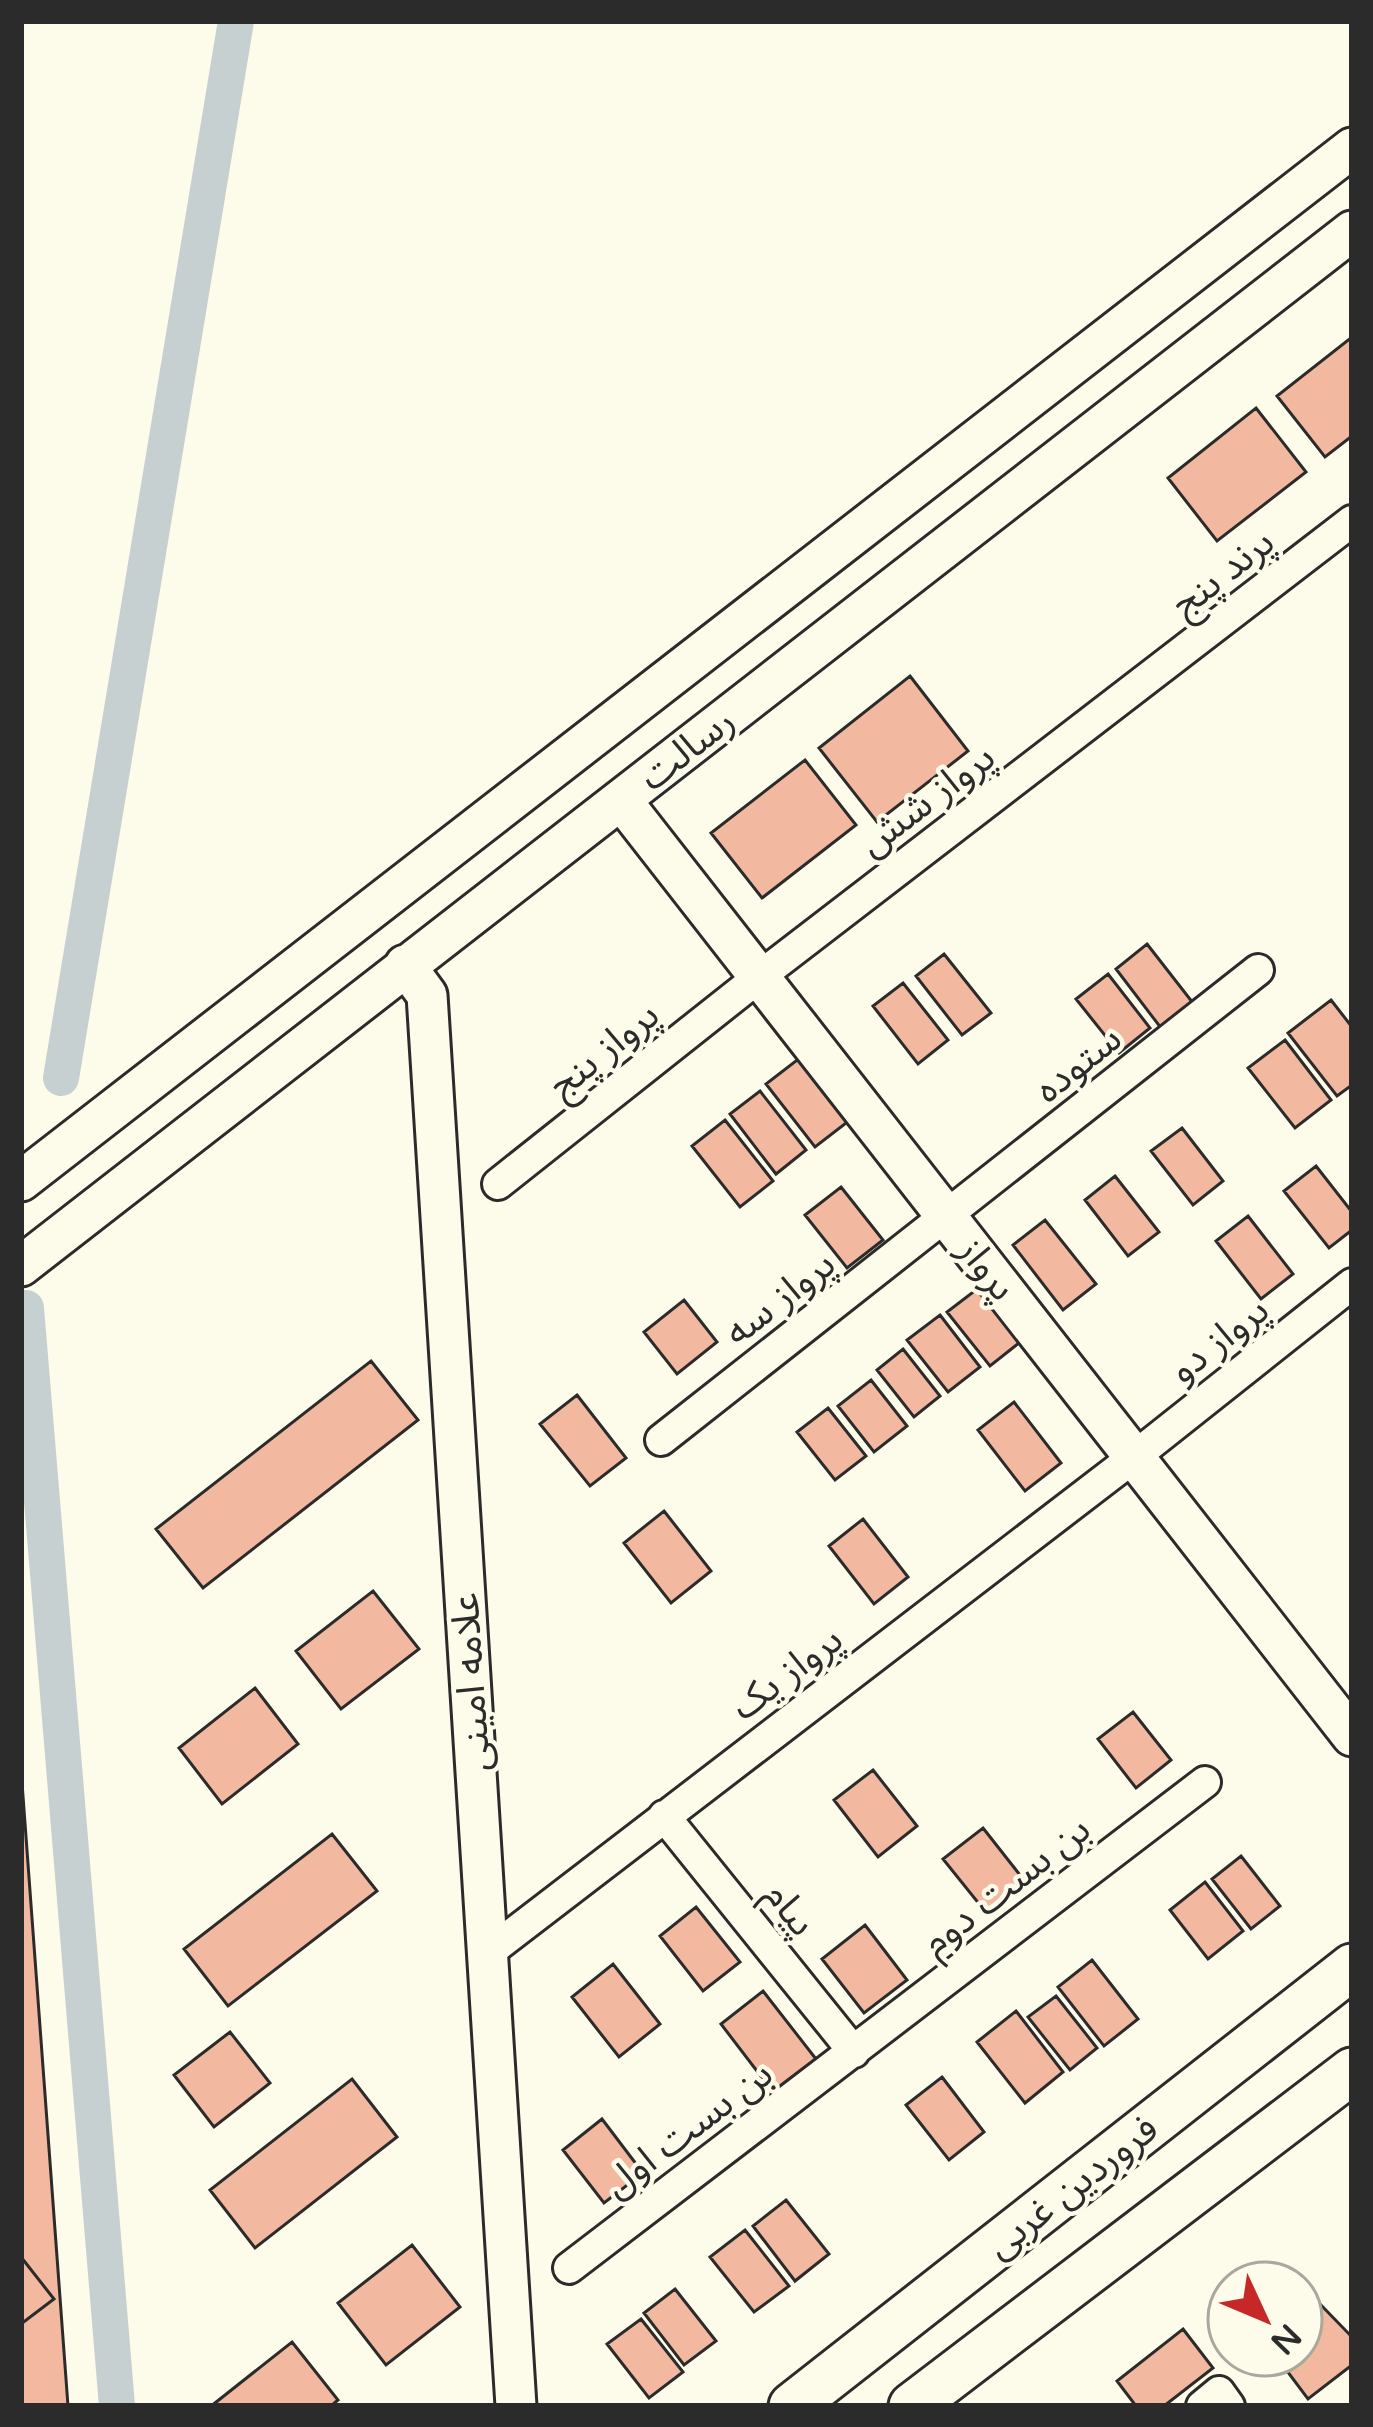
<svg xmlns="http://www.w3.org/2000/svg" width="1373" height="2427" viewBox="0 0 1373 2427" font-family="'Varela Round','Noto Sans Arabic',sans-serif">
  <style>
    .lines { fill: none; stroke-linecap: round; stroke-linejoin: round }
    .canal { stroke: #c7d0d0; stroke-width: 36 }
    .building { fill: #f2b8a0; stroke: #2b2b2b; stroke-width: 3 }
    .minor-casing { stroke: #2b2b2b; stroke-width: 36 }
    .tertiary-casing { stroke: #2b2b2b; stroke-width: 45 }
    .secondary-casing { stroke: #2b2b2b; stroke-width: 51 }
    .minor { stroke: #fdfbea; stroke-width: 30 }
    .tertiary { stroke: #fdfbea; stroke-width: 39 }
    .secondary { stroke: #fdfbea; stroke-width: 45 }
    .labels { text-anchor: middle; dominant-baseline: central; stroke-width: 9; stroke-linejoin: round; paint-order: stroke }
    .street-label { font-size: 39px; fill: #2b2b2b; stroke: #fdfbea }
  </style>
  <rect width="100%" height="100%" fill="#fdfbea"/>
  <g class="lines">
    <path class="canal" d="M 61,1078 L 236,21
      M 26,1308 L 117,2406"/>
  </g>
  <path class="building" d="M 1352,337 L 1352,436 L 1325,457 L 1277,396 Z
    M 1256,408 L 1306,472 L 1217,541 L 1168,478 Z
    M 910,676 L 968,751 L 877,822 L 819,748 Z
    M 805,760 L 856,825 L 762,898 L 711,833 Z
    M 1147,944 L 1193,1003 L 1161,1028 L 1116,969 Z
    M 944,954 L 991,1013 L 962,1035 L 916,976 Z
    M 1108,974 L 1150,1028 L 1119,1053 L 1076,999 Z
    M 903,983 L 948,1040 L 918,1064 L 873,1006 Z
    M 1331,1000 L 1352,1027 L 1352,1085 L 1337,1096 L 1288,1033 Z
    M 1285,1040 L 1331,1100 L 1295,1128 L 1248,1068 Z
    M 801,1057 L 850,1120 L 815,1147 L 766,1084 Z
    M 760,1091 L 806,1150 L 776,1174 L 730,1114 Z
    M 725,1120 L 773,1181 L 740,1207 L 692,1146 Z
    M 1182,1128 L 1223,1181 L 1193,1205 L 1151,1151 Z
    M 1316,1166 L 1352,1212 L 1352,1230 L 1329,1248 L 1284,1191 Z
    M 1115,1176 L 1159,1232 L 1128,1256 L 1085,1200 Z
    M 841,1187 L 883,1240 L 847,1268 L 805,1215 Z
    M 1248,1216 L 1293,1274 L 1261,1299 L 1216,1241 Z
    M 1045,1220 L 1096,1284 L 1063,1310 L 1013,1245 Z
    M 981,1286 L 1024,1339 L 990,1366 L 947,1312 Z
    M 684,1300 L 717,1342 L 677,1374 L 644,1332 Z
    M 940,1315 L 980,1367 L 948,1392 L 907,1340 Z
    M 903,1349 L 940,1396 L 914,1417 L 877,1370 Z
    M 371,1361 L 418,1420 L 203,1588 L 156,1529 Z
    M 871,1380 L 907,1426 L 874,1452 L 838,1406 Z
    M 577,1395 L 626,1458 L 590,1486 L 540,1424 Z
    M 1014,1402 L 1061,1463 L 1025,1491 L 978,1430 Z
    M 828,1408 L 866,1456 L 835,1480 L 797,1432 Z
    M 664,1511 L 711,1571 L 671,1603 L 624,1543 Z
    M 863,1519 L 908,1577 L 874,1604 L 829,1546 Z
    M 373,1591 L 419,1649 L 341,1709 L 296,1651 Z
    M 255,1688 L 298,1744 L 222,1804 L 179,1748 Z
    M 1133,1712 L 1171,1760 L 1136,1788 L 1098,1739 Z
    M 21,1769 L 68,2406 L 21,2406 Z
    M 873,1770 L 917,1826 L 878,1857 L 834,1800 Z
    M 983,1828 L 1027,1884 L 988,1915 L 943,1859 Z
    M 332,1834 L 377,1891 L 228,2006 L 184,1949 Z
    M 1241,1856 L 1280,1906 L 1251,1929 L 1212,1879 Z
    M 1205,1882 L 1243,1931 L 1208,1959 L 1170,1910 Z
    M 696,1907 L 740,1962 L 703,1991 L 660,1936 Z
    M 865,1925 L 907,1980 L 864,2013 L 822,1959 Z
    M 1092,1960 L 1138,2019 L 1104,2046 L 1058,1987 Z
    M 613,1964 L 660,2024 L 619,2057 L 572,1997 Z
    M 763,1991 L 816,2059 L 773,2092 L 721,2024 Z
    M 1056,1996 L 1097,2048 L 1070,2070 L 1028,2017 Z
    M 1016,2011 L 1063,2072 L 1025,2103 L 977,2042 Z
    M 230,2032 L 270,2083 L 214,2127 L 174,2075 Z
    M 942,2077 L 984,2132 L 949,2160 L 906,2105 Z
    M 352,2079 L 397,2137 L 255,2248 L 210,2190 Z
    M 602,2119 L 643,2173 L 604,2203 L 563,2150 Z
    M 786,2200 L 829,2254 L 795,2281 L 753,2226 Z
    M 745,2230 L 789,2286 L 754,2312 L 710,2257 Z
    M 412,2245 L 460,2307 L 386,2365 L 338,2303 Z
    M 21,2257 L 54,2299 L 21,2324 Z
    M 675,2289 L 716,2341 L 684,2365 L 644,2313 Z
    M 1319,2303 L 1352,2337 L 1352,2365 L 1308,2399 L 1275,2355 L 1301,2355 L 1301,2317 Z
    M 641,2319 L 683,2372 L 649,2398 L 607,2344 Z
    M 1183,2329 L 1213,2368 L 1164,2406 L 1136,2406 L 1117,2381 Z
    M 292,2342 L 338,2400 L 331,2406 L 218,2406 L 215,2403 Z"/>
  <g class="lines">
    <defs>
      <path id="minor" d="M 498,1184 L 759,977 L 1352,521
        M 661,1440 L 1258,970
        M 664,1816 L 854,2052
        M 489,1952 L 1134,1457 L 1352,1284
        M 569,2268 L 1205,1782
        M 1202,2406 L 1219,2392 L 1229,2406"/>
      <path id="tertiary" d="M 622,801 L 1352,1736
        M 405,965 L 427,995 L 516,2406
        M 21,1181 L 1352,148
        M 21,1266 L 1352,231"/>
      <path id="secondary" d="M 792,2406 L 1352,1967
        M 912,2406 L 1352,2071"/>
    </defs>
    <use href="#minor" class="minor-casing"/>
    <use href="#tertiary" class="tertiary-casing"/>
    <use href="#secondary" class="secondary-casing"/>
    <use href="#minor" class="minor"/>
    <use href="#tertiary" class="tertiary"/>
    <use href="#secondary" class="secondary"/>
  </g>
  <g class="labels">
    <g class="street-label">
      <text transform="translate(1223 573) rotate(-38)">پرند پنج</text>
      <text transform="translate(687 749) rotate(-38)">رسالت</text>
      <text transform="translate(927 800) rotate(-37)">پرواز شش</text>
      <text transform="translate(604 1050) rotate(-39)">پرواز پنج</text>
      <text transform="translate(1078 1064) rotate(-39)">ستوده</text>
      <text transform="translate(987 1269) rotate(52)">پرواز</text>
      <text transform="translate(780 1298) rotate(-38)">پرواز سه</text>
      <text transform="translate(1219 1340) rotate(-38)">پرواز دو</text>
      <text transform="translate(787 1673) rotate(-37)">پرواز یک</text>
      <text transform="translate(471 1682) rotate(-94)">علامه امینی</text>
      <text transform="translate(1006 1886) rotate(-38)">بن بست دوم</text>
      <text transform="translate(790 1909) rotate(51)">پیام</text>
      <text transform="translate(688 2129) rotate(-37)">بن بست اول</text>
      <text transform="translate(1072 2187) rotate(-38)">فروردین غربی</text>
    </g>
  </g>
  <rect width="1373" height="2427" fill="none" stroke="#2b2b2b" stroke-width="48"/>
  <g transform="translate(1265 2319) rotate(134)"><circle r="57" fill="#fdfbea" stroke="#a9a89e" stroke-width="3"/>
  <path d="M0-9L21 45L0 30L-21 45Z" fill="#c62828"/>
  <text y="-18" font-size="33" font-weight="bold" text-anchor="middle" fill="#2b2b2b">N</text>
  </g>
</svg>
